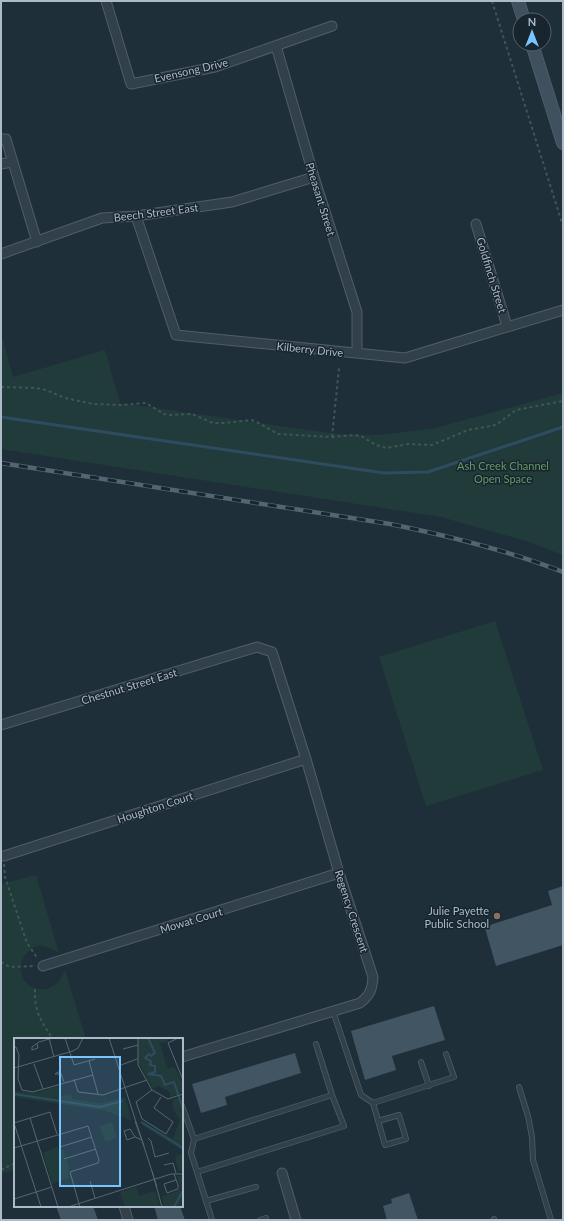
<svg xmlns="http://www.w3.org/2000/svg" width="564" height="1221" viewBox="0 0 564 1221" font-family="Lato,sans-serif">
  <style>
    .green { fill: #203b39 }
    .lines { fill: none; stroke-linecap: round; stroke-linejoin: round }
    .stream { stroke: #2e4c61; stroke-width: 3 }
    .building { fill: #415562 }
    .lane-casing { stroke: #4f5e68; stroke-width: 6 }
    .street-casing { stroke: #4f5e68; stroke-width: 11 }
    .secondary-casing { stroke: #4f5e68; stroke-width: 14 }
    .path { stroke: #3e5756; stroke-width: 2; stroke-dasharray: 3 3; stroke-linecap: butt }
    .lane { stroke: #32404a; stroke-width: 4.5 }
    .street { stroke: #32404a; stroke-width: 9 }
    .secondary { stroke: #3f505e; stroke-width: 12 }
    .rail-casing { stroke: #536572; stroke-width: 4.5 }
    .rail { stroke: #18252f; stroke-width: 3; stroke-dasharray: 9; stroke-linecap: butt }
    .education-dot { fill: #8d6e63; stroke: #18252f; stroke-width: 1.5 }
    .labels { text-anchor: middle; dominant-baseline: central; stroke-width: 3; stroke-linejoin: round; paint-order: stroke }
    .street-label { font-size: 11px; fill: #acbbc7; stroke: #18252f }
    .park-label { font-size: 11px; fill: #619a65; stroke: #18252f }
    .poi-label { font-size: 11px; fill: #acbbc7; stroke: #18252f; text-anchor: end }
    .inset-river { fill: none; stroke: #2e4c61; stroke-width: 2 }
    .inset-road { fill: none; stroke: #576772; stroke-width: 1 }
    .view { fill: #79c4ff; fill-opacity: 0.15; stroke: #79c4ff; stroke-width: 2 }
    .inset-edge { fill: none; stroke: #acbbc7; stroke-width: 2 }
  </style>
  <rect width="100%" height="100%" fill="#1e2f3a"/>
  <path class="green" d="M 1,333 L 13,377 L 105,350 L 120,403 L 337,434 L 381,435 L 435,428 L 563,393 L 563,555 L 529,542 L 441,517 L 1,449 Z
    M 495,621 L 543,770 L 426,806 L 379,657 Z
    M 36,875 L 59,953 C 53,950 45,945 38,946 C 28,948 18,962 21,972 C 24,989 45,995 57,983 C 61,980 62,975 65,970 L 86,1039 L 15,1039 L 15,1170 L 1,1174 L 1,884 Z"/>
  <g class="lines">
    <path class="stream" d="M 1,417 L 384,473 L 428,472 L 563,427"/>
  </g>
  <path class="building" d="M 563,886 L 563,945 L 496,966 L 485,928 L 491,926 L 490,925 L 552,905 L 548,891 Z
    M 434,1006 L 445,1040 L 392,1056 L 396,1070 L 365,1080 L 351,1031 Z
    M 295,1053 L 301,1073 L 225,1097 L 227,1105 L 201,1113 L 192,1084 Z
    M 409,1193 L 418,1220 L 387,1220 L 383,1206 L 392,1203 L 391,1199 Z
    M 56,1206 L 93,1206 L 98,1220 L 61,1220 Z
    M 154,1206 L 180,1206 L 185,1220 L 158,1220 Z"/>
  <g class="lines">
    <defs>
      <path id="lane" d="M 333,1011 L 361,1095 L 373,1103 L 454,1077 L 446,1054
        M 316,1044 L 332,1095
        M 421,1062 L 429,1086
        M 519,1087 L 528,1116 L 532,1137 L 533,1160 L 551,1220
        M 373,1103 L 385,1145 L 406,1139 L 399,1115 L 378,1121
        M 182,1106 L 194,1139 L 191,1153 L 212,1220
        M 194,1139 L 332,1095 L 344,1126 L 197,1172
        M 206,1201 L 256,1187
        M 494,1219 L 494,1220
        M 260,1220 L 266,1218"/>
      <path id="street" d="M 106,1 L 131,84 L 215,67 L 332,26
        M 276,46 L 314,177 L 357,312 L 357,353
        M 1,139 L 6,139 L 37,242
        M 1,164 L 12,162
        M 136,216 L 176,335 L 405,358 L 563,310
        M 476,224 L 507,326
        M 1,254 L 102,218 L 136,216 L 232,202 L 314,177
        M 1,725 L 257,647 L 272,652 L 306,759 L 339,873 L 373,977 C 372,990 370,995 360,1003 L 182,1057
        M 4,856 L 306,759
        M 43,966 L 339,873
        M 282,1173 L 296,1220
        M 124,1206 L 128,1220"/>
      <path id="secondary" d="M 518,1 L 524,20
        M 532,44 L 563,143"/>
    </defs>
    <use href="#lane" class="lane-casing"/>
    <use href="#street" class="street-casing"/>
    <use href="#secondary" class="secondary-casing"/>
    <path class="path" d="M 492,1 L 563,226
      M 1,387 L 36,388 L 46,390 L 65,398 L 93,404 L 122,405 L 146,403 L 164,414 L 170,415 L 192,414 L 213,423 L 224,423 L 251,420 L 255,421 L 278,434 L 332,437 L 354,435 L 361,436 L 376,445 L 386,448 L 408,444 L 432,445 L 468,430 L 496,425 L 516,410 L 563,401
      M 332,437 L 339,368
      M 4,864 L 5,877 L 27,943 L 38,959
      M 1,962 L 10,967 L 35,966
      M 35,989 C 34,1012 41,1021 53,1039
      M 1,1170 L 15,1163"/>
    <use href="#lane" class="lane"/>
    <use href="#street" class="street"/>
    <use href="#secondary" class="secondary"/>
    <defs>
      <path id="rail" d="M 1,463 L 390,524 C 449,536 507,550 563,572"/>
    </defs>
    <use href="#rail" class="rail-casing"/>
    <use href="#rail" class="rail"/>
  </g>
  <circle class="education-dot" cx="497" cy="916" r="4"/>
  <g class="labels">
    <g class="street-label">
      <text transform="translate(191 70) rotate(-13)">Evensong Drive</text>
      <text transform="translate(321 199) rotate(73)">Pheasant Street</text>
      <text transform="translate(156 212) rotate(-7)">Beech Street East</text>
      <text transform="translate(492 275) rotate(73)">Goldfinch Street</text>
      <text transform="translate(310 349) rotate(6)">Kilberry Drive</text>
      <text transform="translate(129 686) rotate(-17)">Chestnut Street East</text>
      <text transform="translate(155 807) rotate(-18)">Houghton Court</text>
      <text transform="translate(352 911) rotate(72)">Regency Crescent</text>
      <text transform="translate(191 920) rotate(-17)">Mowat Court</text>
    </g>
    <g class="park-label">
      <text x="503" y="465">Ash Creek Channel<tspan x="503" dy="13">Open Space</tspan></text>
    </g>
    <g class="poi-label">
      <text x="489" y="910">Julie Payette<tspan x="489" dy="13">Public School</tspan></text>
    </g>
  </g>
  <g transform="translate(14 1038)">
    <rect width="169" height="169" fill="#1e2f3a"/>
    <path d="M 124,0 L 155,0 L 153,4 L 147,5 L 145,2 L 153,30 L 160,29 L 169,45 L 169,54 L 156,59 L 156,54 L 144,48 L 139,51 L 123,21 ZM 44,48 L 47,58 L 57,56 L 59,61 L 86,65 L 111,59 L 118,83 L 92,73 L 0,59 L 0,53 L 22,55 ZM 169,58 L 169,113 L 128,87 L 130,84 L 159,101 L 166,82 L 159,71 L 158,62 ZM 98,84 L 103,100 L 91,104 L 86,88 ZM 44,108 L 45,112 L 49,111 L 52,120 L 48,122 L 53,122 L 56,133 L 54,134 L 55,140 L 38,146 L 29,115 ZM 166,116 L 169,118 L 169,133 L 164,133 L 161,118 ZM 163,138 L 169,138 L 169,168 L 150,169 L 148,158 L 164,153 L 166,150 ZM 122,149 L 125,158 L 141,153 L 146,169 L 111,169 L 106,154 Z" fill="#203b39"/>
    <path class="inset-river" d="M 134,0 L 141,15 L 137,18 L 135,16 L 131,20 L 137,23 L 136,27 L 141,28 L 141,34 L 134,36 L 147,38 L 151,47 L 160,44 L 169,71M 0,56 L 86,69 L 109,63M 127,84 L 169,110M 160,169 L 169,153"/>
    <path class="inset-road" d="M 35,0 L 40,19M 51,0 L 60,27 L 81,21M 95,0 L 143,149M 124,0 L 124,27 L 138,52 L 154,61 L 169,56M 164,0 L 154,5 L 169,42M 23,6 L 24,10 L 18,12 L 18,9 L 25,4 L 35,1M 0,9 L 2,9 L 5,17 L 4,41 L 8,52 L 19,54 L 79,37M 109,11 L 124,7M 75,23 L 84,56M 20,26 L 29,51M 107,27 L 123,21M 0,30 L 59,13 L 64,10 L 69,0M 47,36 L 41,36 L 46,33 L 50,44M 60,41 L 64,54 L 89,57 L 133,42M 138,52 L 122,64 L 128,81 L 152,96 L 159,84 L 140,70 L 147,59M 16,80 L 44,169M 121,83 L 130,108M 0,85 L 27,169M 0,85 L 36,74 L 43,96M 121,99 L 116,91 L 110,93 L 113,102 L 121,99 L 128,102M 134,100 L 137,103 L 141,119 L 155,115M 46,109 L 78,99M 0,110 L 74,88 L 85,122 L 84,125 L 56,134 L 66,169M 50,121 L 82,111M 150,127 L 159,125 L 162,135M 138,133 L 148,169M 160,136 L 164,147 L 164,151 L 153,155 L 150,146 L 162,142M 76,143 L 81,160M 0,161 L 38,149M 54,169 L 157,136 L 168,136"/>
    <path class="view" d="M 46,19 L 106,19 L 106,148 L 46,148 Z"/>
    <rect width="169" height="169" class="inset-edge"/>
  </g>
  <rect width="564" height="1221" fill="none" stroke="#acbbc7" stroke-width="4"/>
  <g transform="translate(532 32)"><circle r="19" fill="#18252f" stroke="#53616c"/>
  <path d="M0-3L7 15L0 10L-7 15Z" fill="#79c4ff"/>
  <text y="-6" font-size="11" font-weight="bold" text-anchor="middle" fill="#acbbc7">N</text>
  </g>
</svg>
